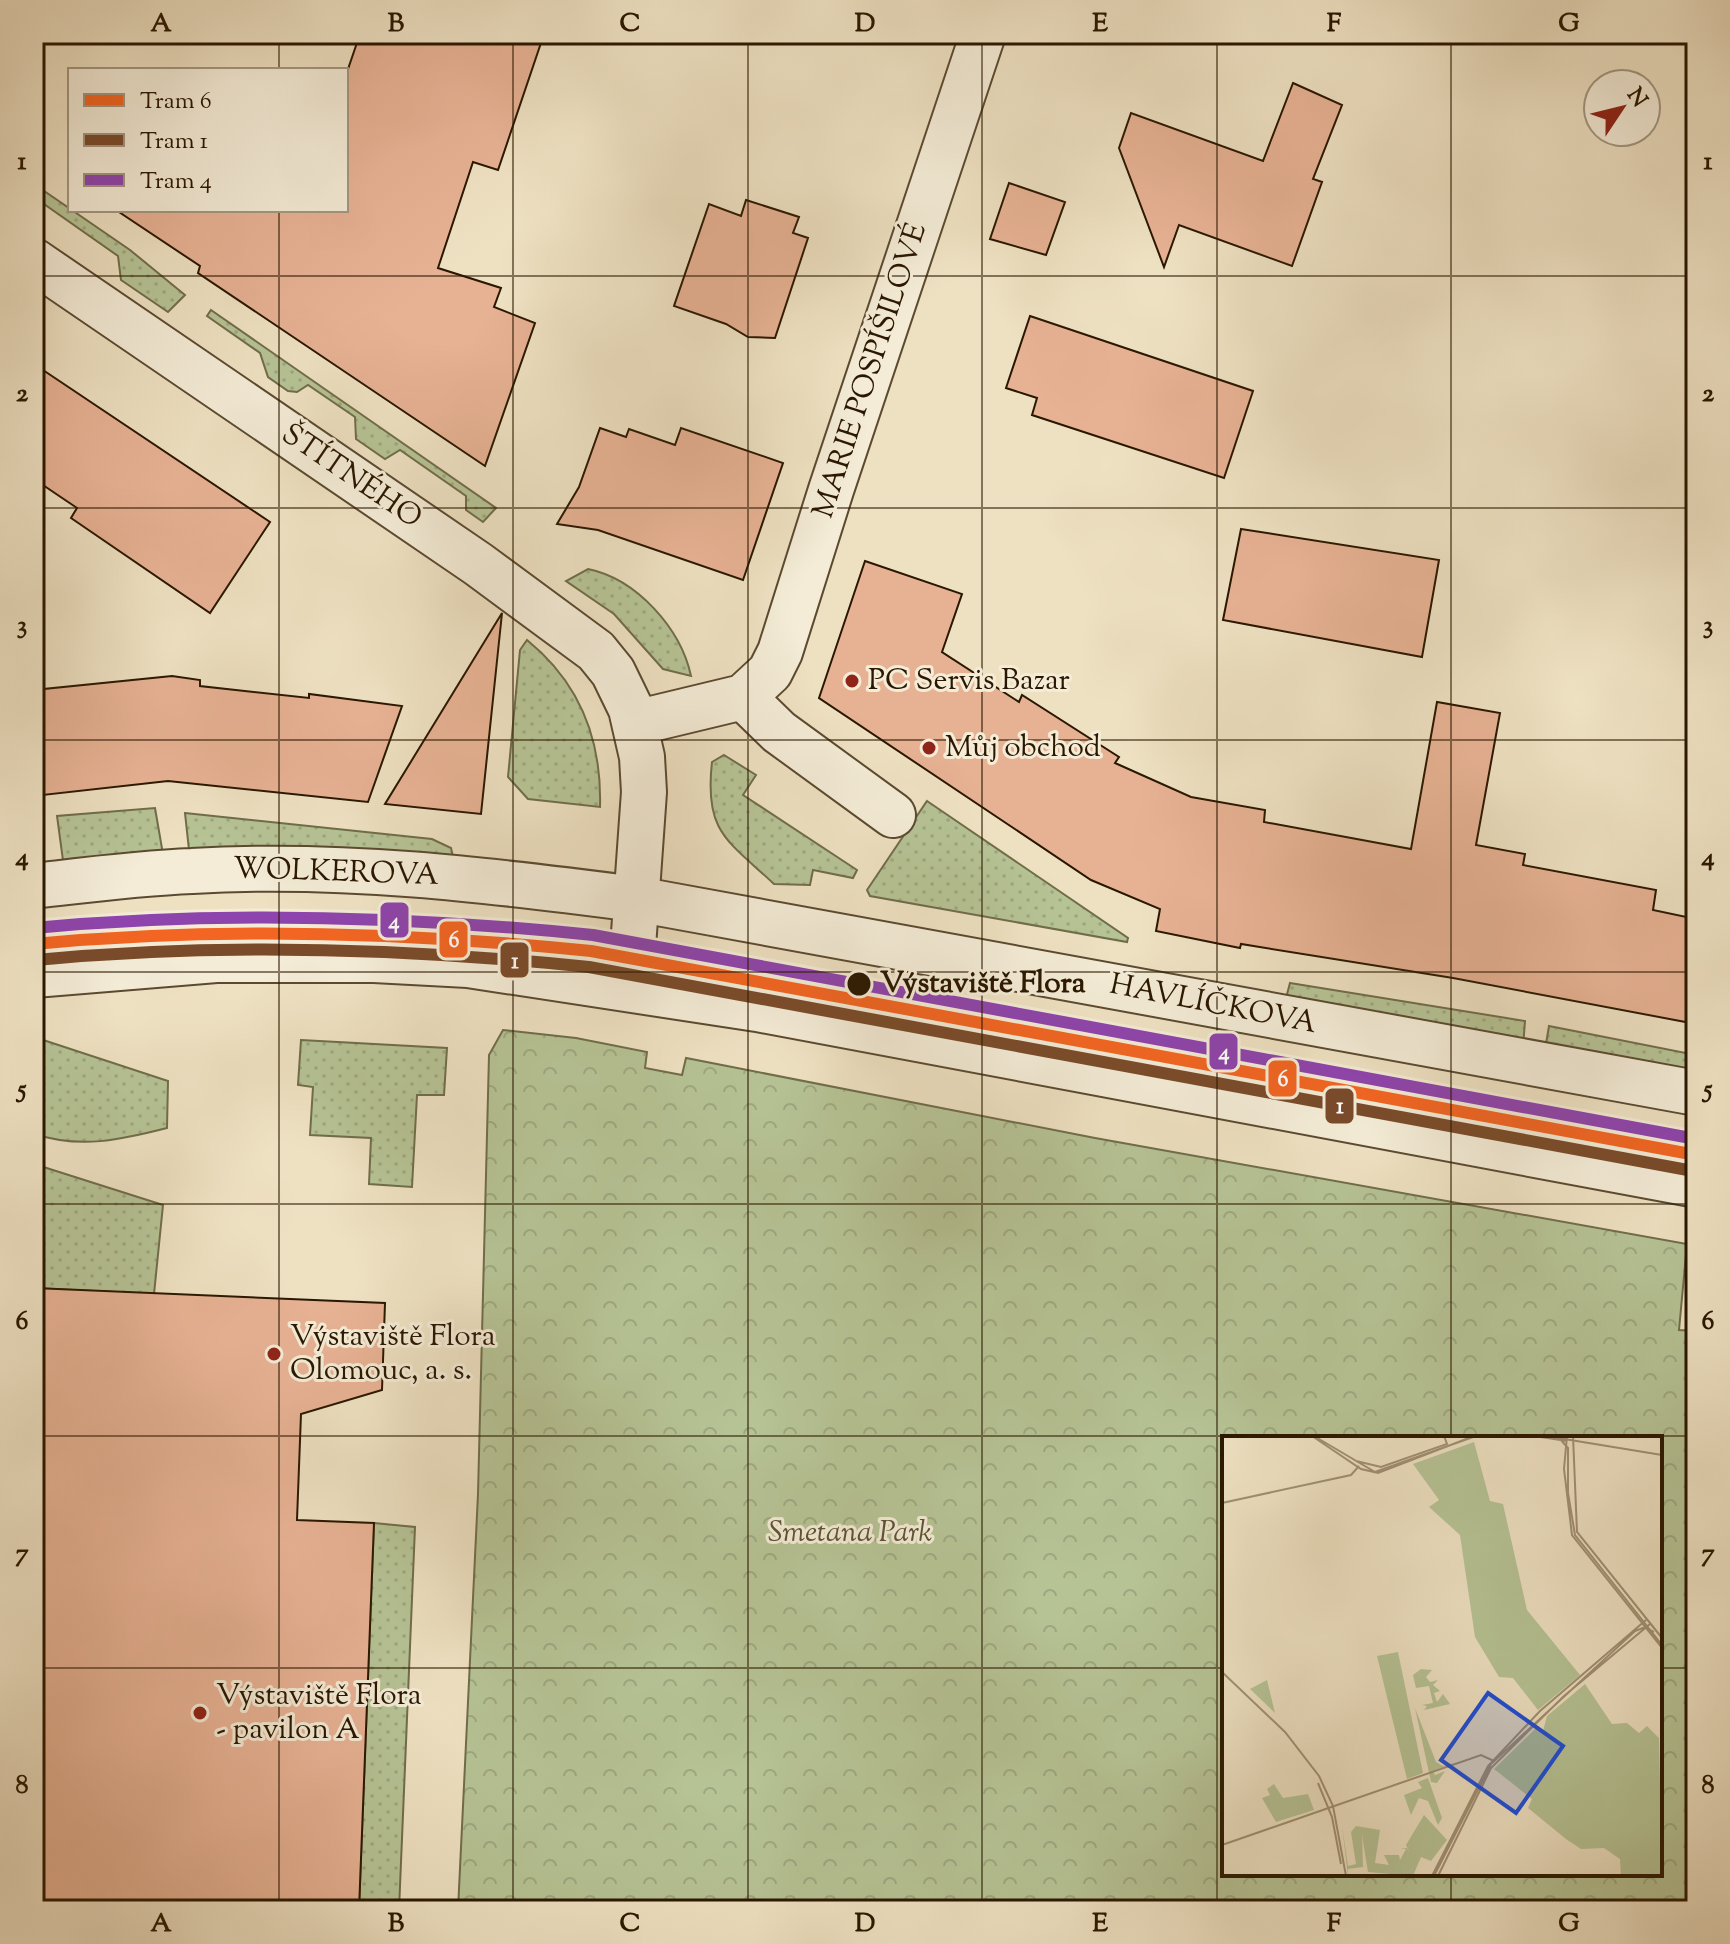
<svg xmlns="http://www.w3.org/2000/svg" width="1730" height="1944" viewBox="0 0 1730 1944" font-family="'Sorts Mill Goudy',serif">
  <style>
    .grass { fill: url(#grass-dots); stroke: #706d4a; stroke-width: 2 }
    .forest { fill: url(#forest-crowns); stroke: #706d4a; stroke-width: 2; fill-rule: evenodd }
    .building { fill: #e7b294; stroke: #2a1700; stroke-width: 2 }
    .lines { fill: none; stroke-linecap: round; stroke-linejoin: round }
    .minor-casing { stroke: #5b4a30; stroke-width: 48 }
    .tertiary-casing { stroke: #5b4a30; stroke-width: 48 }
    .minor { stroke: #f4ecd7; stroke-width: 44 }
    .tertiary { stroke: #f4ecd7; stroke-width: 44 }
    .tram-1-casing { stroke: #f4ecd7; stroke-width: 18 }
    .tram-2-casing { stroke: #f4ecd7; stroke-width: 18 }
    .tram-3-casing { stroke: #f4ecd7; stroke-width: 18 }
    .tram-1 { stroke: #f26522; stroke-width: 12 }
    .tram-2 { stroke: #7a4b2a; stroke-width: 12 }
    .tram-3 { stroke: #8e44ad; stroke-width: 12 }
    .grid { fill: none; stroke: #2a1700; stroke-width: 2; stroke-opacity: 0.55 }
    .poi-dot { fill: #8f2418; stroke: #f4ecd7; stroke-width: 3 }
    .stop-dot { fill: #2a1700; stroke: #f4ecd7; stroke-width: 3 }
    .labels { text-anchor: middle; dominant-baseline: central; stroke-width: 6; stroke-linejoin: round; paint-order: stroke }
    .street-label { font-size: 30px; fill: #2a1700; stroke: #f4ecd7 }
    .poi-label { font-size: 30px; fill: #2a1700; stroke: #f4ecd7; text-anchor: start }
    .stop-label { font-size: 30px; font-weight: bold; fill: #2a1700; stroke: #f4ecd7; text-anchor: start }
    .park-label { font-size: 30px; font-style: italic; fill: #5b5334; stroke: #f4ecd7 }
    .inset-road { fill: none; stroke: #a09074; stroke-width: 2 }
    .view { fill: #1d4ed8; fill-opacity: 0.15; stroke: #1d4ed8; stroke-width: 4 }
    .inset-edge { fill: none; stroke: #2a1700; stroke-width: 4 }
    .line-badge { stroke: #f4ecd7; stroke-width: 3 }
    .badge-label { font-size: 22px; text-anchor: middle; font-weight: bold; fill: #fff }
    .neatline { fill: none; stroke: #2a1700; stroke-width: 3 }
    .grid-label { font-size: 26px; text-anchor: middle; font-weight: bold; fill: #2a1700 }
  </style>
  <defs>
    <pattern id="grass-dots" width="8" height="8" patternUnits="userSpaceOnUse" patternTransform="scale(2)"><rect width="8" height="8" fill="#b6c395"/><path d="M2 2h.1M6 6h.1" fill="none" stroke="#9da77f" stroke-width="1.8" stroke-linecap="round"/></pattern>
    <pattern id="forest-crowns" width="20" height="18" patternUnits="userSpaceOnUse" patternTransform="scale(2)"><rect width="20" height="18" fill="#b6c395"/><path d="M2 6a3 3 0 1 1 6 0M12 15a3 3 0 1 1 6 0" fill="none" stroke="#9da77f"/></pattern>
  </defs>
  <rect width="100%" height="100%" fill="#eee1c2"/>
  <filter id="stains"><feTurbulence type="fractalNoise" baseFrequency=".0025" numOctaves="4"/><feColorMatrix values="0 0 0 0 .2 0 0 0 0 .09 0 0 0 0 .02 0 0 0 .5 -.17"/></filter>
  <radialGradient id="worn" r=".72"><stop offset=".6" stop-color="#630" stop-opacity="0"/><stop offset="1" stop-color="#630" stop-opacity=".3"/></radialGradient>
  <path class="grass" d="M 34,184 L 130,250 L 185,295 L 168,312 L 121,280 L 118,256 L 34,197 Z
    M 211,310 L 496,508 L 483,522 L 466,510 L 466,496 L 400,450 L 385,459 L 356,439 L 355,417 L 308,385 L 297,392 L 288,391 L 268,377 L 260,353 L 207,316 Z
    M 588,569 C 637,579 681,629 691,676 L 663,669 L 614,614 L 566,581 Z
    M 527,640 C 580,683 602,739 600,807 L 528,799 L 508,777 L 520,650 Z
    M 724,755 L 756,775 L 743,795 L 857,870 L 853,878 L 813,870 L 810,885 L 774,884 C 727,840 704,832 712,762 Z
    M 927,801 L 1128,938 L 1127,942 L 870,896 L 867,890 Z
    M 155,808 L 164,860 L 64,868 L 57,816 Z
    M 185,813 L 432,839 L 451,848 L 455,865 L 190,859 Z
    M 1290,983 L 1525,1021 L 1523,1047 L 1285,1002 Z
    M 1549,1026 L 1696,1055 L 1696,1077 L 1545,1050 Z
    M 34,1037 L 168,1081 L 167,1128 C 120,1140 81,1149 34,1134 Z
    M 301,1040 L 447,1048 L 444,1095 L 417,1095 L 412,1187 L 369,1184 L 371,1138 L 310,1135 L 313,1087 L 298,1085 Z
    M 34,1164 L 163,1205 L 154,1294 L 34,1288 Z
    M 374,1523 L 415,1527 L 399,1910 L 359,1910 Z"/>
  <path class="forest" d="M 503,1030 L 576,1038 L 647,1052 L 645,1068 L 682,1075 L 686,1058 L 1095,1138 L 1687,1244 L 1679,1330 L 1696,1331 L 1696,1910 L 458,1910 L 478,1494 L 489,1055 ZM 1224,1438 L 1660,1438 L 1660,1874 L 1224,1874 Z"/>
  <path class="building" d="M 360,34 L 544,34 L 498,170 L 473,162 L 438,268 L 501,288 L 494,307 L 535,323 L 485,466 L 198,273 L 200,266 L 116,210 L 346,210 L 346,75 Z
    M 1293,83 L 1342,105 L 1313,179 L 1322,182 L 1292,266 L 1179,225 L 1164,267 L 1119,148 L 1131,113 L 1263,161 Z
    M 1009,183 L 1065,202 L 1046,255 L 990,239 Z
    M 746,200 L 799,217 L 793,233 L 808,238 L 775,338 L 748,337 L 726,324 L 674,306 L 709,204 L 741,216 Z
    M 1030,316 L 1253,391 L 1224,478 L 1032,415 L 1037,398 L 1006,388 Z
    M 34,364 L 270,522 L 210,613 L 71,518 L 77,508 L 34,479 Z
    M 600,428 L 626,437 L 629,429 L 675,445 L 681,428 L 783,463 L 743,580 L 598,530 L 557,524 L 579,487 Z
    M 1241,529 L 1439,560 L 1422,657 L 1223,620 Z
    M 865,561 L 962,594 L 942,652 L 1019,702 L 1022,695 L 1119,757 L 1115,763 L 1191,797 L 1265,810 L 1264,822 L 1411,849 L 1437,702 L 1500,713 L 1476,845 L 1525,854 L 1523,865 L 1656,890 L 1653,910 L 1696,919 L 1696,1024 L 1453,978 L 1241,944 L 1240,948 L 1156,931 L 1160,909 L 1091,880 L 819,698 Z
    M 502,613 L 481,814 L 385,804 Z
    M 172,676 L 200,680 L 200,686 L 309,698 L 309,694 L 402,706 L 368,802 L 168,781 L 34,796 L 34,690 Z
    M 34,1288 L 385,1303 L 382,1390 L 301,1414 L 297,1520 L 374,1523 L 359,1910 L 37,1910 Z"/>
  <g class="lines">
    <defs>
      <path id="minor" d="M 743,697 L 779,732 L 893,815
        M 635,723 L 743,697 L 770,672 L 780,652 L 831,490 L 983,34"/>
      <path id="tertiary" d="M 34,261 L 478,564 L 596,651 L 613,672 L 631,709 L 642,757 L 644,792 L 630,989
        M 34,886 C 86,880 139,873 192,871 C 341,862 489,880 636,899 L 1696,1093
        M 34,975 L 216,960 L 374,960 L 468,965 L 757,1009 L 1696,1185"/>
    </defs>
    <use href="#minor" class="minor-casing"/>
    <use href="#tertiary" class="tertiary-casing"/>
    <use href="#minor" class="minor"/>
    <use href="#tertiary" class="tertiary"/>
    <defs>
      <path id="tram-1" d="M 34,944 C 221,926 405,932 591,951 L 1696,1155"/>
      <path id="tram-2" d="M 36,960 C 221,942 404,948 589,967 L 1693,1171"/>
      <path id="tram-3" d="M 34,928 C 221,910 406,916 593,935 L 1696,1139"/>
    </defs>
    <use href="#tram-1" class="tram-1-casing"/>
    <use href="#tram-2" class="tram-2-casing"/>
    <use href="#tram-3" class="tram-3-casing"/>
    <use href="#tram-1" class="tram-1"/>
    <use href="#tram-2" class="tram-2"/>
    <use href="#tram-3" class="tram-3"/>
  </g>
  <path class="grid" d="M 279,34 L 279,70M 513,34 L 513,1910M 748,34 L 748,1910M 982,34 L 982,1910M 1217,34 L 1217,1910M 1451,34 L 1451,1438M 279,210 L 279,1910M 34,276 L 1696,276M 34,508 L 1696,508M 34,740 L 1696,740M 34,972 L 1696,972M 34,1204 L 1696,1204M 34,1436 L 1696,1436M 34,1668 L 1224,1668M 1660,1668 L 1696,1668M 1451,1874 L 1451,1910"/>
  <g class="poi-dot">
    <circle cx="852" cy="681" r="8"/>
    <circle cx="929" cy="748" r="8"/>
    <circle cx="274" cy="1354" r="8"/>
    <circle cx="200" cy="1713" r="8"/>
  </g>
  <circle class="stop-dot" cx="859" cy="984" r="13"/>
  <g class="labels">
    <g class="street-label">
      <text transform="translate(871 371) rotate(-72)">MARIE POSPÍŠILOVÉ</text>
      <text transform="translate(351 477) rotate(34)">ŠTÍTNÉHO</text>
      <text transform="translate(336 873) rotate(2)">WOLKEROVA</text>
      <text transform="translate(1213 1005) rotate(11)">HAVLÍČKOVA</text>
    </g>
    <g class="poi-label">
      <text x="868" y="681">PC Servis Bazar</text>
      <text x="945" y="748">Můj obchod</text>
      <text x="290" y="1337">Výstaviště Flora<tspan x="290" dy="34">Olomouc, a. s.</tspan></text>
      <text x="216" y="1696">Výstaviště Flora<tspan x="216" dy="34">- pavilon A</tspan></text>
    </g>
    <g class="stop-label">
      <text x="880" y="984">Výstaviště Flora</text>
    </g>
    <g class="park-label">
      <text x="850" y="1533">Smetana Park</text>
    </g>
  </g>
  <g transform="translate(1222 1436)">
    <rect width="440" height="440" fill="#eee1c2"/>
    <path d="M 176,216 L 201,337 L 185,343 L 155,220 ZM 199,233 L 210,234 L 204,241 L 208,246 L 216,244 L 211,249 L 218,255 L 212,257 L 215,266 L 221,258 L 228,268 L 202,274 L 205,270 L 200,269 L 211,267 L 207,250 L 194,252 L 191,239 ZM 45,244 L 53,277 L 28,253 ZM 193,272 L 214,326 L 221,330 L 235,326 L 211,335 L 213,339 L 223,335 L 215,347 L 209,346 ZM 206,342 L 220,382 L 216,389 L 206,365 L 197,362 L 189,379 L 182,359 L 200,352 L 196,346 ZM 52,348 L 61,362 L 86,358 L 92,374 L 54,386 L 40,362 L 48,359 L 45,353 ZM 202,379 L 225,404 L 209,425 L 199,421 L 191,440 L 146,436 L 140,399 L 141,431 L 126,433 L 126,440 L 120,389 L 126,430 L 134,428 L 129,396 L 134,390 L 158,394 L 153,427 L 167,429 L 162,419 L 177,419 L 178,424 L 184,413 L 178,412 L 185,412 L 188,417 L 184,409 Z" fill="#b6c395"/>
    <path d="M 252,6 L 268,65 L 281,68 L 305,174 L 358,239 L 316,274 L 291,242 L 277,241 L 253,201 L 238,99 L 207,71 L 217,64 L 191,28 ZM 363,248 L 390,288 L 405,287 L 417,297 L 425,290 L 437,302 L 440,440 L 399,440 L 398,423 L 382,412 L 359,413 L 344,403 L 306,372 L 310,363 L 272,333 L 313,293 L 321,295 L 325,280 Z" fill="#b6c395"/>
    <path class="inset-road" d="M 90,0 L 139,33 L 156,37 L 252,0M 92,0 L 153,36 L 254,0M 312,0 L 345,5M 324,0 L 440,19M 345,0 L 342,33 L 350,99 L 440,212M 351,0 L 355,96 L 440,202M 338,3 L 346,12 L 346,57 L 353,99 L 440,209M 134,25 L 159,31 L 225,8 L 222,0M 0,67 L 129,39 L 137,30M 0,236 L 63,296 L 97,340 L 111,370 L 124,440M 96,347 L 110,381 L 119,428M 0,409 L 259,319 L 272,325M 210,440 L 266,330 L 318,275 L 424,184M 212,440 L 269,328 L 413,195 L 423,191 L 432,196M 216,440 L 269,332 L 342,260 L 428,188"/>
    <path class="view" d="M 266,257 L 341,310 L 294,377 L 219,324 Z"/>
    <rect width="440" height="440" class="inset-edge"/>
  </g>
  <g class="line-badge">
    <rect x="379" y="901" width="31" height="38" rx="8" fill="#8e44ad"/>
    <rect x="438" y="920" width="31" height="39" rx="8" fill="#f26522"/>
    <rect x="499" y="941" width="31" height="38" rx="8" fill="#7a4b2a"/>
    <rect x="1208" y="1032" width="31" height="39" rx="8" fill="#8e44ad"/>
    <rect x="1267" y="1059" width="31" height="39" rx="8" fill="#f26522"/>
    <rect x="1324" y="1087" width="31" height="38" rx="8" fill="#7a4b2a"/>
  </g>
  <g class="badge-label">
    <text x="394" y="928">4</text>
    <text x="454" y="947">6</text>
    <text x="515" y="968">1</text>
    <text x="1224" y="1059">4</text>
    <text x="1283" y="1086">6</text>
    <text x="1340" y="1113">1</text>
  </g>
  <rect width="1730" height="1944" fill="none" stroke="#eee1c2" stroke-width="88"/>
  <rect x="68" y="68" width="280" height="144" fill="#f4ecd7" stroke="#a39781" stroke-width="2"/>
  <rect x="84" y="94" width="40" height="12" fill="#f26522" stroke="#a39781" stroke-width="2"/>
  <text x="140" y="108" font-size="24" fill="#2a1700">Tram 6</text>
  <rect x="84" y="134" width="40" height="12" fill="#7a4b2a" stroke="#a39781" stroke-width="2"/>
  <text x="140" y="148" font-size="24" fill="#2a1700">Tram 1</text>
  <rect x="84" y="174" width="40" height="12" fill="#8e44ad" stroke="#a39781" stroke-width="2"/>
  <text x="140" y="188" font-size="24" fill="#2a1700">Tram 4</text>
  <g transform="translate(1622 108) rotate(55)"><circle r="38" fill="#f4ecd7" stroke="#a39781" stroke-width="2"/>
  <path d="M0-6L14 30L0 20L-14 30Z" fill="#8f2418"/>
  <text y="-12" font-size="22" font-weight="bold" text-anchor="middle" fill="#2a1700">N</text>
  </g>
  <rect x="44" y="44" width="1642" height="1856" class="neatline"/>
  <g class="grid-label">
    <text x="161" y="31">A</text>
    <text x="396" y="31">B</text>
    <text x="630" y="31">C</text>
    <text x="865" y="31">D</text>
    <text x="1100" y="31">E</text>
    <text x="1334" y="31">F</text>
    <text x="1569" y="31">G</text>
    <text x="22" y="169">1</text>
    <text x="1708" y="169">1</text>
    <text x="22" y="401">2</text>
    <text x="1708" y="401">2</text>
    <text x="22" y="633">3</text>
    <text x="1708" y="633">3</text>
    <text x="22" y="865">4</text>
    <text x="1708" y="865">4</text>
    <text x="22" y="1097">5</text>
    <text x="1708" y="1097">5</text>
    <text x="22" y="1329">6</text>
    <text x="1708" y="1329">6</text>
    <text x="22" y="1561">7</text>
    <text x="1708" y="1561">7</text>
    <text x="22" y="1793">8</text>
    <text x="1708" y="1793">8</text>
    <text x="161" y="1931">A</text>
    <text x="396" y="1931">B</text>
    <text x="630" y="1931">C</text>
    <text x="865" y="1931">D</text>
    <text x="1100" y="1931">E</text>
    <text x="1334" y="1931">F</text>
    <text x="1569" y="1931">G</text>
  </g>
  <rect width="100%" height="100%" filter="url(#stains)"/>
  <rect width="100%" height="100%" fill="url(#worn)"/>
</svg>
